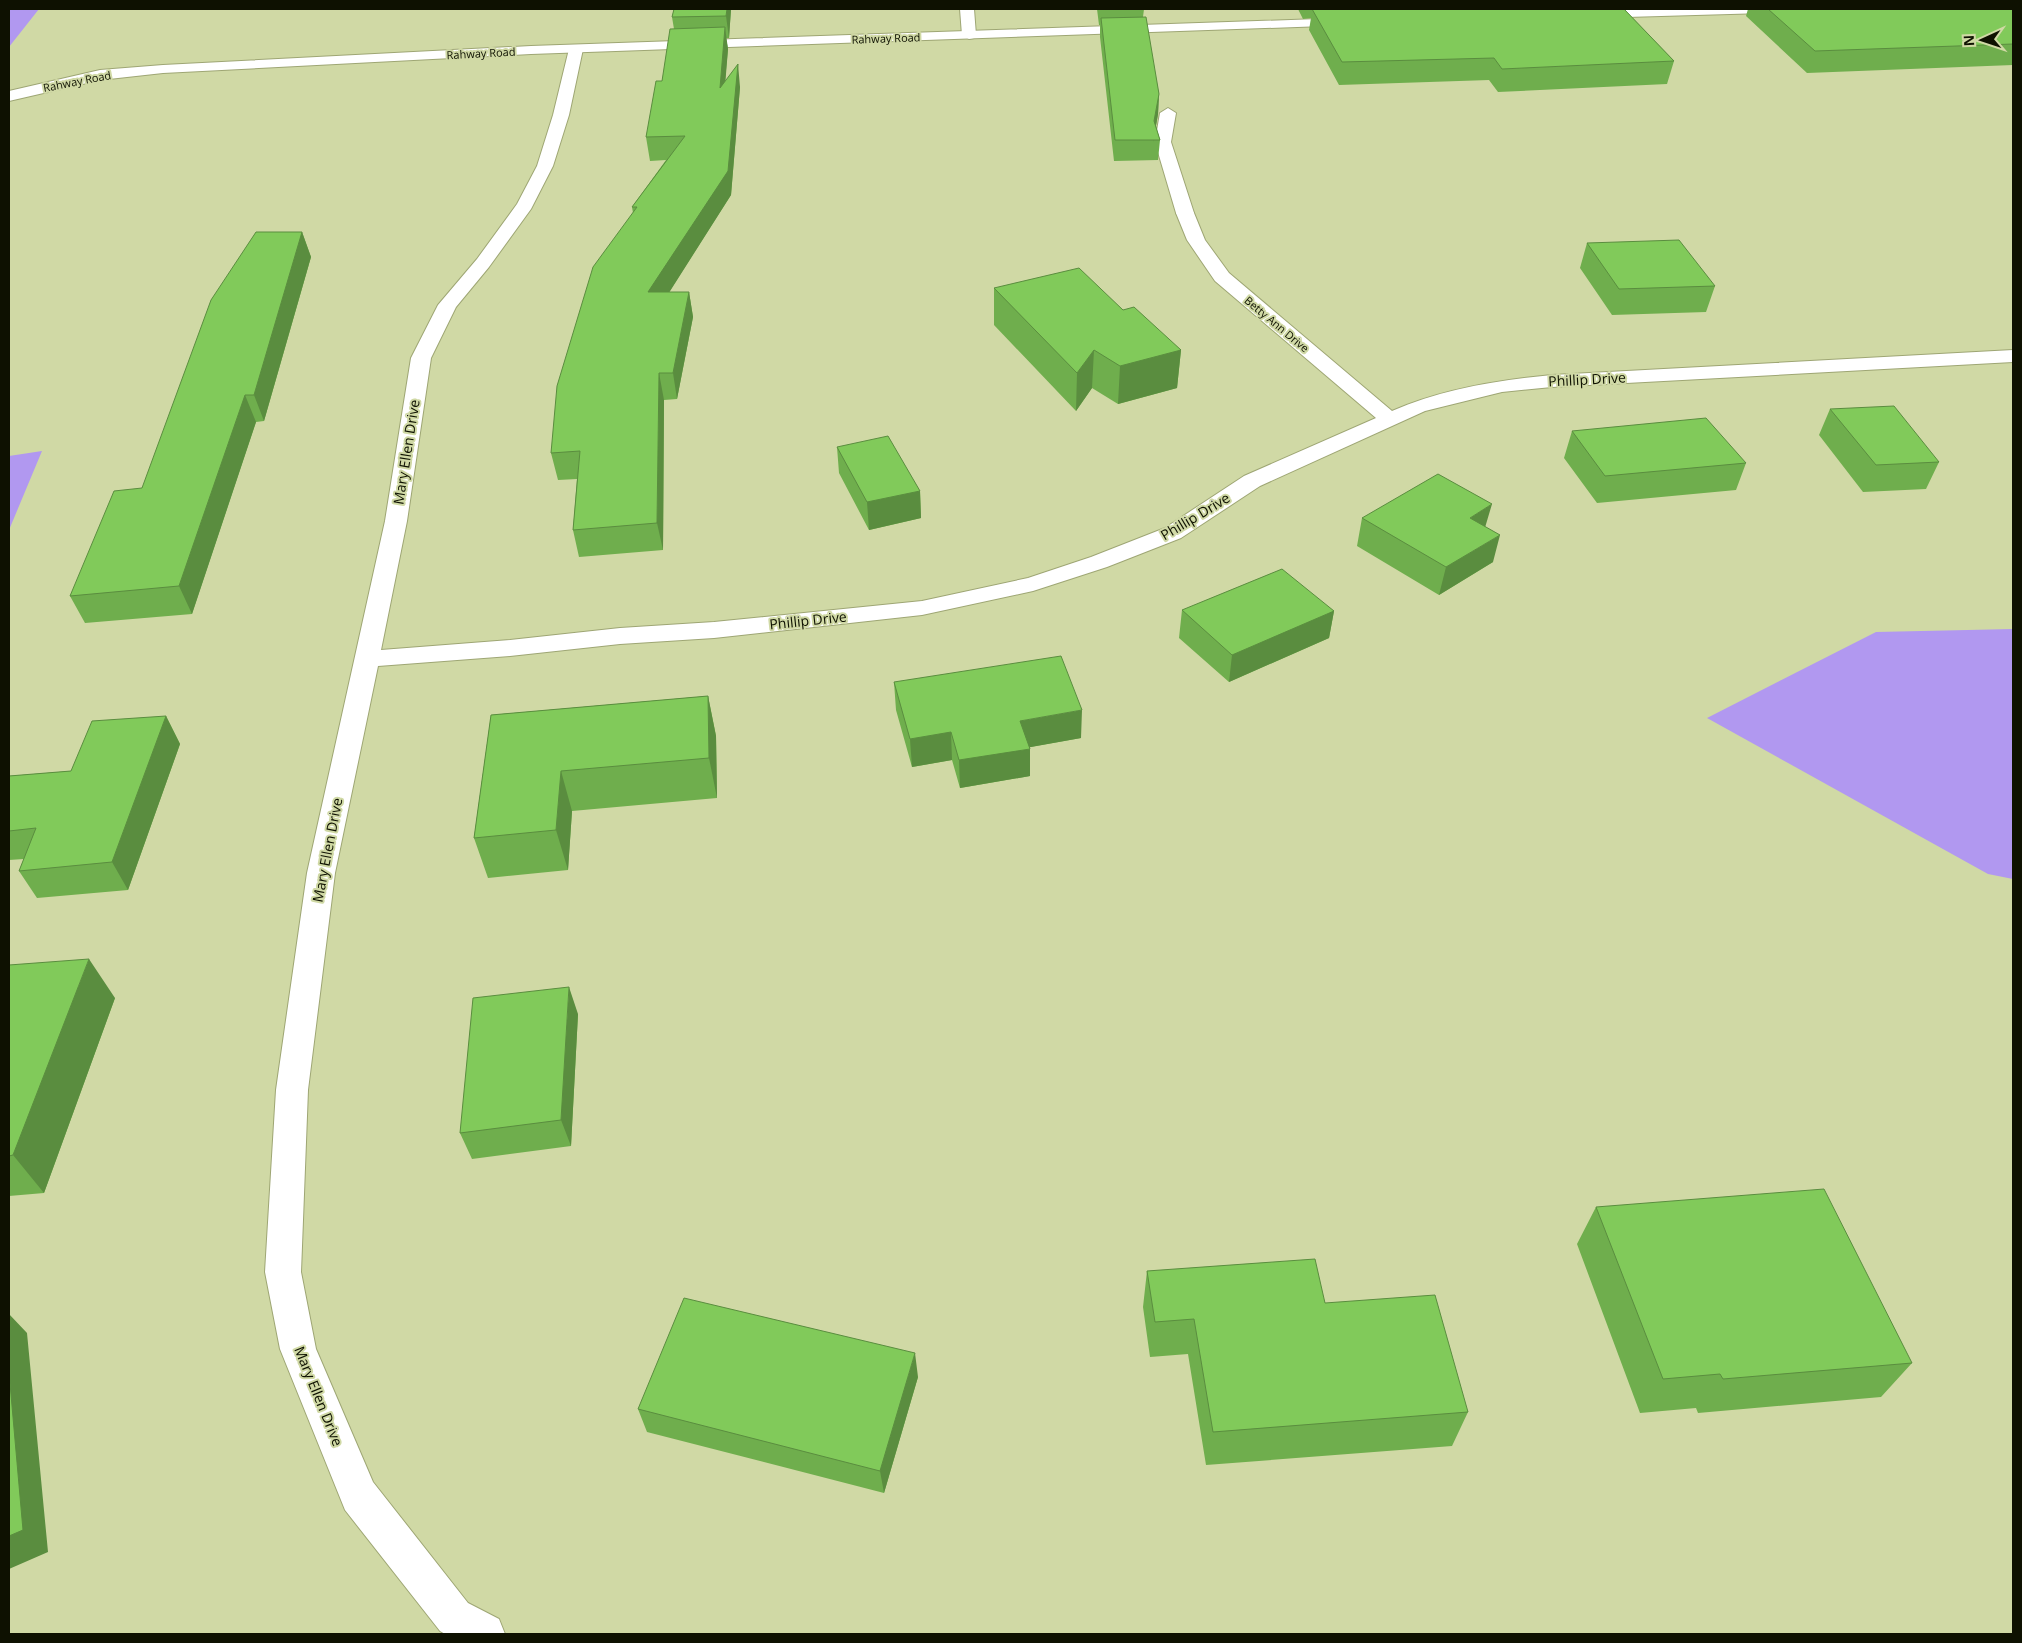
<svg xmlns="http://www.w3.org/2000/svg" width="2022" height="1643" viewBox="0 0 2022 1643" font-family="'Open Sans',sans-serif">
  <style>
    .green { fill: #b198f0 }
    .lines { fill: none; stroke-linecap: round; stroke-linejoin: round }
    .lane-casing { stroke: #9ea674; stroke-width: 2 }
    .street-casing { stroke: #9ea674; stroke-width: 2 }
    .secondary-casing { stroke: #9ea674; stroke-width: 2 }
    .lane { fill: #fff; fill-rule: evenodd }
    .street { fill: #fff; fill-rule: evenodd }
    .secondary { fill: #fff; fill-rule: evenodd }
    .wall { fill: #6fae4d }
    .shaded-wall { fill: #5a8d3f }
    .building { fill: #81ca5a; stroke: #5a8d3f }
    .labels { text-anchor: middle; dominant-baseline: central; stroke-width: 4; stroke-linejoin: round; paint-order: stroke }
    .far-street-label { font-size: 11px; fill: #0e1101; stroke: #d0d9a5 }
    .street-label { font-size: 14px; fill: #0e1101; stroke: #d0d9a5 }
  </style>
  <rect width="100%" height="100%" fill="#d0d9a5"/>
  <path class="green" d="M 9,9 L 39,9 L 9,47 Z
    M 42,451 L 9,530 L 9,456 Z
    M 2013,629 L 2013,879 L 1988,874 L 1707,718 L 1876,632 Z"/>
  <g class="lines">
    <defs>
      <path id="lane" d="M 1168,108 L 1176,113 L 1171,142 L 1194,213 L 1191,217 L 1179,217 L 1176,213 L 1155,142 L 1160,113 Z"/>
      <path id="street" d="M 960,9 L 974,9 L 976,35 L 974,38 L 969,39 L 962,35 Z
        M 576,45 L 583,49 L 569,115 L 553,166 L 531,209 L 489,267 L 456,307 L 431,358 L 407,521 L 381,650 L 510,640 L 620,628 L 714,622 L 922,601 L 1028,578 L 1091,557 L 1165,528 L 1244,476 L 1376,418 L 1215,281 L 1187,240 L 1176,213 L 1179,209 L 1191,209 L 1194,213 L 1205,240 L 1229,273 L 1392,411 C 1442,389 1498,380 1552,375 L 2013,350 L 2013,362 L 1552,387 L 1502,392 L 1425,411 L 1260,486 L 1181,538 L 1107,567 L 1033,591 L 922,615 L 714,638 L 620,644 L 510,656 L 378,666 L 335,873 L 308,1090 L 301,1272 L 316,1349 L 373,1482 L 468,1603 L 499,1619 L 505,1634 L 445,1634 L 440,1631 L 345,1510 L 280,1349 L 265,1272 L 276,1090 L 307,873 L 385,521 L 411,358 L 438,305 L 477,259 L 517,204 L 537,166 L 553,115 L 569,49 Z"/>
      <path id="secondary" d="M 1628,9 L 1772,9 L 1765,13 L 1592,18 L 1585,14 L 1592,10 Z
        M 1347,18 L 1352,19 L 1354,22 L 1352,25 L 531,54 L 163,73 L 100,80 L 9,101 L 9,91 L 100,70 L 163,65 L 531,46 Z"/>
    </defs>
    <use href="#lane" class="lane-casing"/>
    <use href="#street" class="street-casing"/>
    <use href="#secondary" class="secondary-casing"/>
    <use href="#lane" class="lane"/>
    <use href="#street" class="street"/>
    <use href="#secondary" class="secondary"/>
  </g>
  <path class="wall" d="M 674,9 L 731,9 L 729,38 L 726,38 L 728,49 L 725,81 L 740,87 L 731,195 L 669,292 L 689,292 L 693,317 L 677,399 L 664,400 L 663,550 L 579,557 L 573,530 L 577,479 L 558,480 L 551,453 L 633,213 L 632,207 L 666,160 L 650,161 L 646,137 L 662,81 L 674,29 L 672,17 Z
    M 1097,9 L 1144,9 L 1143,17 L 1159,94 L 1158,114 L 1156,126 L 1160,140 L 1158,160 L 1114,161 L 1100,37 L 1100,25 L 1099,25 Z
    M 1298,9 L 1624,9 L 1674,61 L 1667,84 L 1498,92 L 1489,80 L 1339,85 L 1309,30 L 1311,18 L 1303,19 Z
    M 1748,9 L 2013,9 L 2013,65 L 1807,73 L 1746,16 Z
    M 302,232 L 311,257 L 264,421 L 256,422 L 192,614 L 85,623 L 70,596 L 142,488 Z
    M 1587,243 L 1715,286 L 1706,312 L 1612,315 L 1580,268 Z
    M 994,288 L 1123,310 L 1181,350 L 1177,388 L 1118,404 L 1092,388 L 1076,411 L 994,325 Z
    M 1830,409 L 1939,462 L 1926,489 L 1863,492 L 1819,435 Z
    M 1572,431 L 1746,463 L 1736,490 L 1597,503 L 1564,458 Z
    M 837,447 L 920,491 L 921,518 L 869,530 L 839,473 Z
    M 1362,518 L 1493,562 L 1439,595 L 1357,546 Z
    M 1182,610 L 1334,611 L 1329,638 L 1229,682 L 1179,638 Z
    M 894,682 L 1081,738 L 1030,747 L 1030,776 L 960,788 L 952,760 L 912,767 L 896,710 Z
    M 708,696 L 716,736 L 717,798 L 572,811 L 568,870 L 488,878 L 474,838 L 491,715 Z
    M 166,716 L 180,744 L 128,890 L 37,898 L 19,871 L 24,859 L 9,860 L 9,776 L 71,771 Z
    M 9,965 L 115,998 L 44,1193 L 9,1196 Z
    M 578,1014 L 571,1146 L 472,1159 L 460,1133 Z
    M 1596,1207 L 1912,1363 L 1881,1397 L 1698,1413 L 1696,1408 L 1640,1413 L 1577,1244 Z
    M 1147,1271 L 1468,1412 L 1452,1446 L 1206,1465 L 1188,1354 L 1150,1357 L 1143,1307 Z
    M 918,1377 L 884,1493 L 647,1432 L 638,1409 Z"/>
  <path class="shaded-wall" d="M 727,9 L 731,9 L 729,38 L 726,16 Z
    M 725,27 L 728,49 L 723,111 L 720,88 Z
    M 738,64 L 740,87 L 731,195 L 653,318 L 648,292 Z
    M 1159,94 L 1158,114 L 1153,142 L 1154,121 Z
    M 302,232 L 311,257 L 264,421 L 254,395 Z
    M 689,292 L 693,317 L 677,399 L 673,373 Z
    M 1094,350 L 1092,388 L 1076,411 L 1077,373 Z
    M 1181,350 L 1177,388 L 1118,404 L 1120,366 Z
    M 659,373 L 664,400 L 663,550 L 657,523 Z
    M 245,395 L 256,422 L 192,614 L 179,586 Z
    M 920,491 L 921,518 L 869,530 L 867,502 Z
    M 1492,504 L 1484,531 L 1470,518 Z
    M 1500,535 L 1493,562 L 1439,595 L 1446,567 Z
    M 1334,611 L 1329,638 L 1229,682 L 1232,655 Z
    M 708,696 L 716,736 L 717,798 L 709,758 Z
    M 1082,710 L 1081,738 L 1020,749 L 1020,721 Z
    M 166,716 L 180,744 L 128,890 L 112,862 Z
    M 951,732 L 952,760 L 912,767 L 910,739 Z
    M 1030,749 L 1030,776 L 960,788 L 959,760 Z
    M 561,771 L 572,811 L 568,870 L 556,830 Z
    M 89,959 L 115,998 L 44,1193 L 13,1155 Z
    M 569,987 L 578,1014 L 571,1146 L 561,1120 Z
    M 9,1314 L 27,1333 L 48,1552 L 9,1569 Z
    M 915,1353 L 918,1377 L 884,1493 L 880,1471 Z"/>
  <path class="building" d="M 674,9 L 727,9 L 726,16 L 672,17 Z
    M 1312,9 L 1624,9 L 1674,61 L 1502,69 L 1494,58 L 1342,62 Z
    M 1768,9 L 2013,9 L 2013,44 L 1815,51 Z
    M 1146,17 L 1159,94 L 1154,121 L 1160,140 L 1115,140 L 1101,18 Z
    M 725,27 L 720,88 L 738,64 L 728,171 L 648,292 L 689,292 L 673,373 L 659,373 L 657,523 L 573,530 L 580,451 L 551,453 L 557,386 L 593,267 L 637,207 L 632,207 L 685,136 L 646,137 L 656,81 L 662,81 L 670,29 Z
    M 256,232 L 302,232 L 254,395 L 245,395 L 179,586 L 70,596 L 114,491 L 142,488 L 211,300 Z
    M 1679,240 L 1715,286 L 1619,289 L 1587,243 Z
    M 1079,268 L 1123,310 L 1134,307 L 1181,350 L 1120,366 L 1094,350 L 1077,373 L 994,288 Z
    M 1894,406 L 1939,462 L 1876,465 L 1830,409 Z
    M 1706,418 L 1746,463 L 1605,476 L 1572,431 Z
    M 888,436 L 920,491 L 867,502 L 837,447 Z
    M 1438,474 L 1492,504 L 1470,518 L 1500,535 L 1446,567 L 1362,518 Z
    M 1282,569 L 1334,611 L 1232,655 L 1182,610 Z
    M 1061,656 L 1082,710 L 1020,721 L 1030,749 L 959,760 L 951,732 L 910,739 L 894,682 Z
    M 708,696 L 709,758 L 561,771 L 556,830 L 474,838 L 491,715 Z
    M 166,716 L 112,862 L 19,871 L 36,828 L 9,831 L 9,776 L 71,771 L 92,721 Z
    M 89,959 L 13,1155 L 9,1156 L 9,965 Z
    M 569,987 L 561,1120 L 460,1133 L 473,998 Z
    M 1824,1189 L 1912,1363 L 1723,1379 L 1720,1374 L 1663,1379 L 1596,1207 Z
    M 1315,1259 L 1325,1303 L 1435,1295 L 1468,1412 L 1213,1432 L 1194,1319 L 1155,1322 L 1147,1271 Z
    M 684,1298 L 915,1353 L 880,1471 L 638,1409 Z
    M 9,1372 L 23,1530 L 9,1536 Z"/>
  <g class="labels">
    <g class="far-street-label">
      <text transform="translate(886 38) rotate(-2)">Rahway Road</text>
      <text transform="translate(481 53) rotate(-3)">Rahway Road</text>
      <text transform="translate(77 81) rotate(-11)">Rahway Road</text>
      <text transform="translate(1277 324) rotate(40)">Betty Ann Drive</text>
    </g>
    <g class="street-label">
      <text transform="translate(1587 379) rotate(-3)">Phillip Drive</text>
      <text transform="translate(406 452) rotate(-81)">Mary Ellen Drive</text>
      <text transform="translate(1195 516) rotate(-31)">Phillip Drive</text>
      <text transform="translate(808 620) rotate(-6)">Phillip Drive</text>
      <text transform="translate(327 850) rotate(-79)">Mary Ellen Drive</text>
      <text transform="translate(319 1396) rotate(68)">Mary Ellen Drive</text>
    </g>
  </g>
  <rect width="2022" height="1643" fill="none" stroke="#0e1101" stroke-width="20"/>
  <g transform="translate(1982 40) rotate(267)" stroke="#d0d9a5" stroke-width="4" paint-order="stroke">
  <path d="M0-4L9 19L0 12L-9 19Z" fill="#0e1101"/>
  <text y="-8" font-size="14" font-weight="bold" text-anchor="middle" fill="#0e1101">N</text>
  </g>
</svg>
